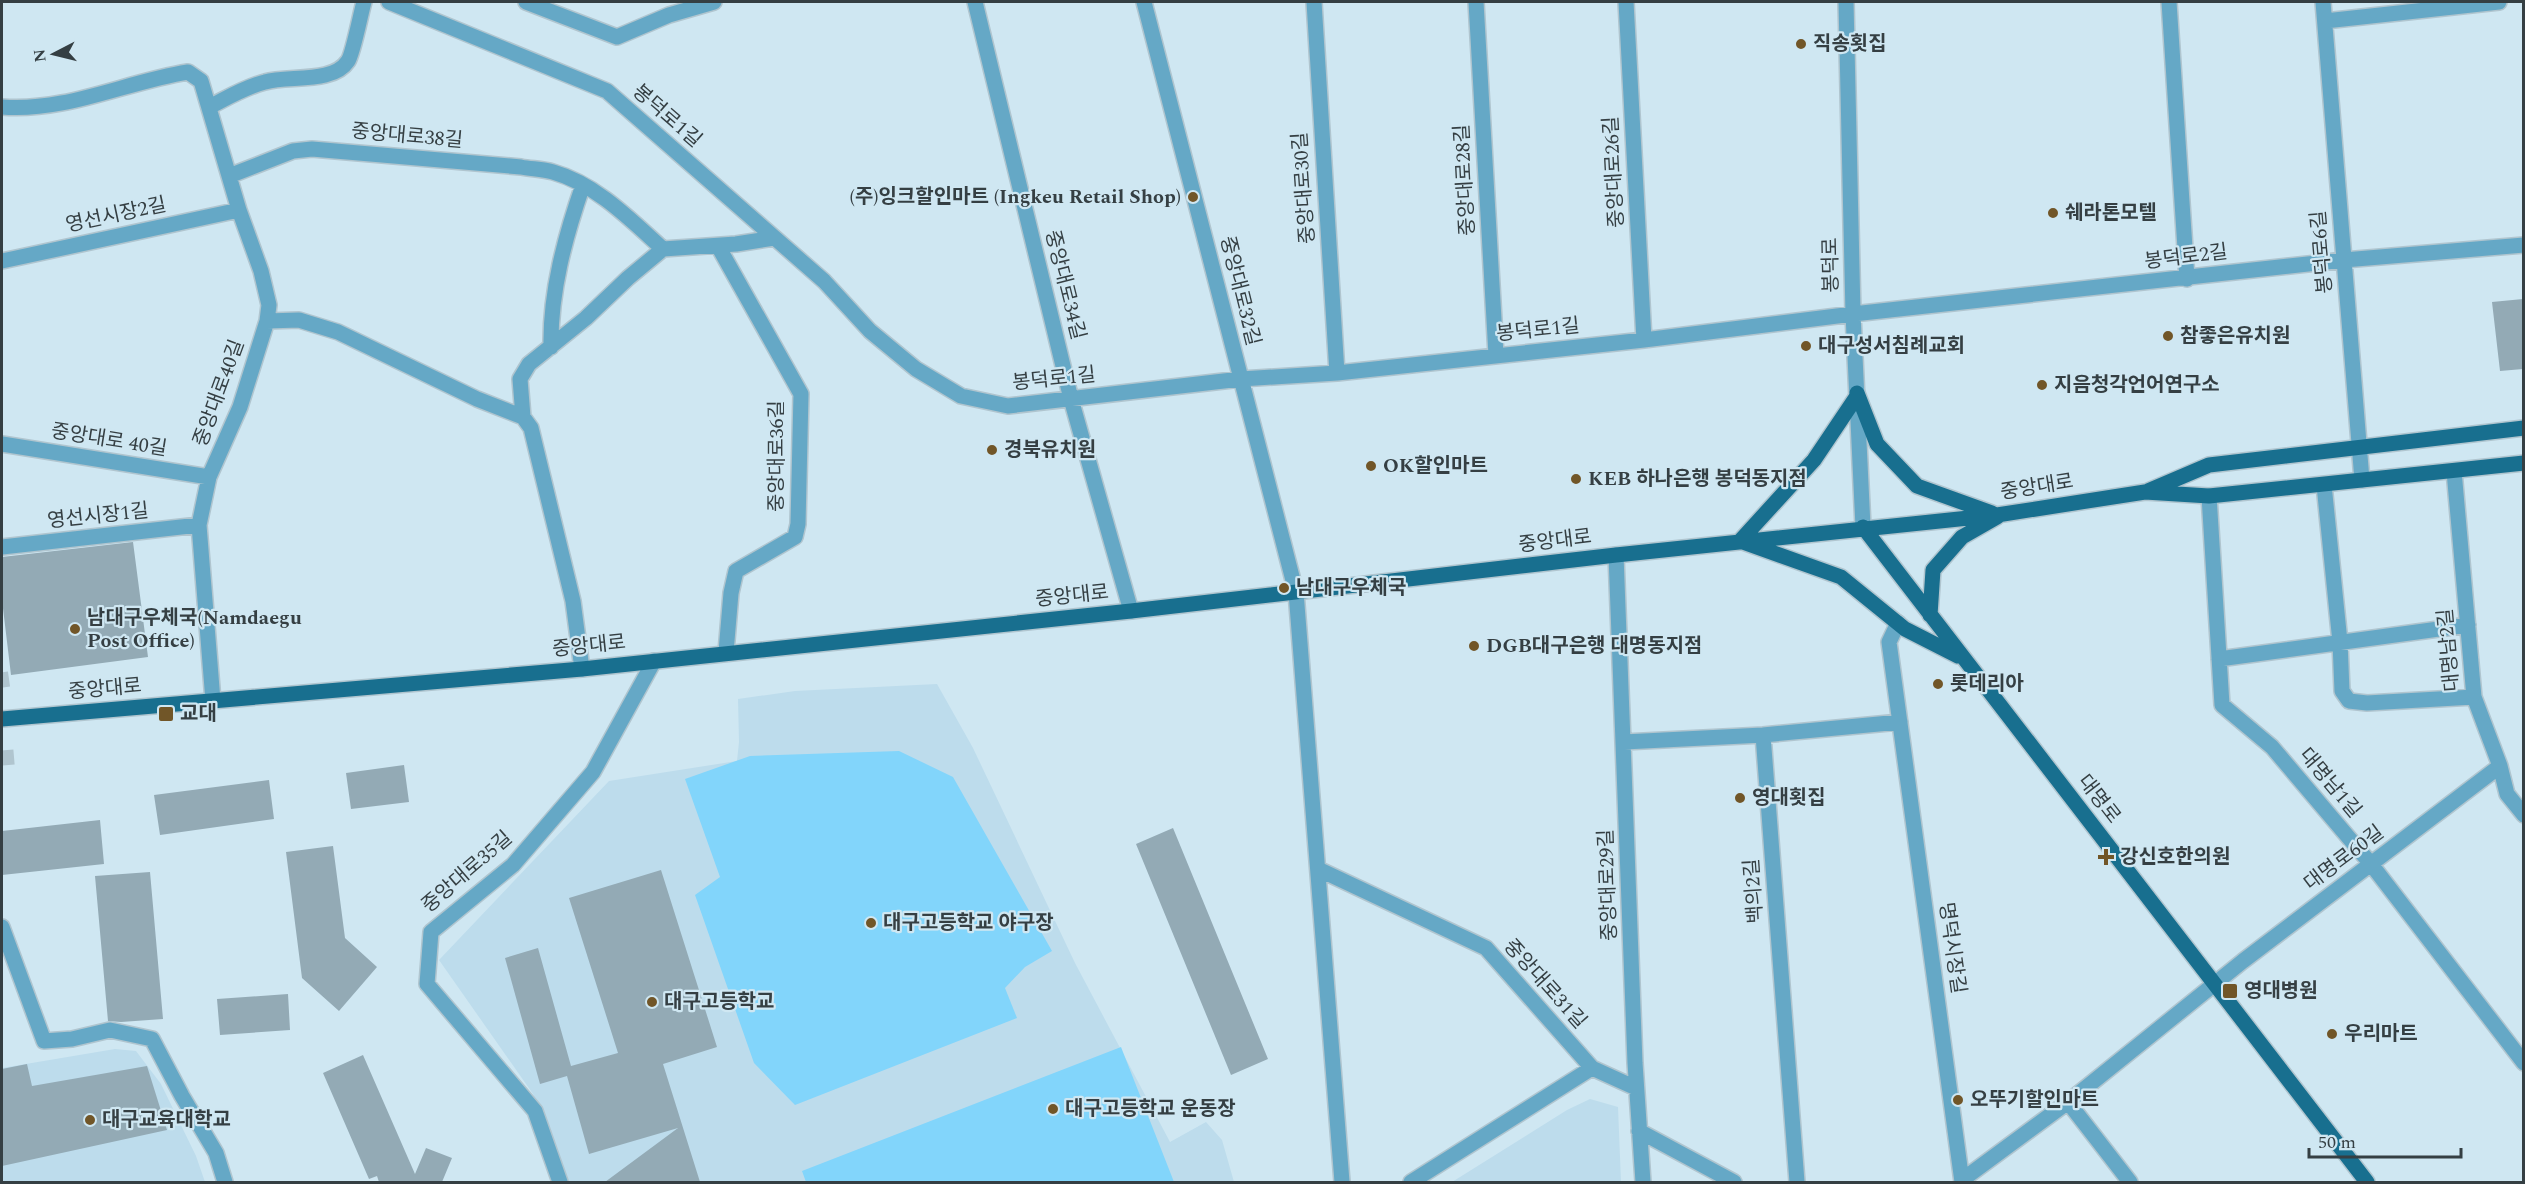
<svg xmlns="http://www.w3.org/2000/svg" width="2525" height="1184" viewBox="0 0 2525 1184" font-family="Spectral,'Noto Sans KR',serif">
  <style>
    .built { fill: #bddcec }
    .green { fill: #82d5fb }
    .building { fill: #93aab5 }
    .lines { fill: none; stroke-linecap: round; stroke-linejoin: round }
    .minor-tunnel { stroke: #b0c5cf; stroke-width: 15; stroke-dasharray: 15 8; stroke-linecap: butt }
    .minor-casing { stroke: #b0c5cf; stroke-width: 18 }
    .major-casing { stroke: #b0c5cf; stroke-width: 18 }
    .minor { stroke: #65a8c6; stroke-width: 15 }
    .major { stroke: #186f8f; stroke-width: 15 }
    .poi-dot { fill: #715628; stroke: #cfe7f2; stroke-width: 2 }
    .labels { text-anchor: middle; dominant-baseline: central; stroke-width: 4.5; stroke-linejoin: round; paint-order: stroke }
    .poi-label { font-size: 20px; font-weight: bold; fill: #353f43; stroke: #cfe7f2; text-anchor: start }
    .street-label { font-size: 20px; fill: #353f43; stroke: #cfe7f2 }
  </style>
  <rect width="100%" height="100%" fill="#cfe7f2"/>
  <path class="built" d="M 937,684 L 973,748 L 1075,963 L 1170,1142 L 1206,1122 L 1222,1140 L 1234,1182 L 569,1182 L 533,1094 L 439,960 L 609,781 L 737,761 L 739,742 L 738,699 L 795,691 Z
    M 115,1049 L 136,1051 L 161,1084 L 196,1156 L 205,1182 L 2,1182 L 2,1068 Z
    M 1590,1099 L 1618,1107 L 1621,1182 L 1452,1182 L 1567,1110 Z"/>
  <path class="green" d="M 899,751 L 953,777 L 1052,951 L 1025,967 L 1005,988 L 1017,1018 L 795,1105 L 754,1063 L 695,895 L 720,877 L 685,779 L 750,756 Z
    M 1121,1047 L 1174,1182 L 806,1182 L 802,1171 Z"/>
  <path class="building" d="M 2523,299 L 2523,369 L 2500,371 L 2492,302 Z
    M 133,542 L 148,657 L 11,675 L 2,600 L 2,557 Z
    M 404,765 L 409,802 L 351,809 L 346,773 Z
    M 269,780 L 274,819 L 160,835 L 154,795 Z
    M 100,820 L 104,864 L 2,875 L 2,831 Z
    M 1173,828 L 1268,1059 L 1231,1075 L 1136,844 Z
    M 333,846 L 345,938 L 377,967 L 339,1011 L 302,978 L 286,852 Z
    M 661,870 L 717,1047 L 663,1064 L 700,1182 L 605,1182 L 678,1128 L 589,1154 L 567,1076 L 540,1084 L 505,958 L 538,948 L 571,1066 L 618,1053 L 569,898 Z
    M 150,872 L 163,1019 L 121,1022 L 108,1021 L 95,876 Z
    M 288,994 L 290,1030 L 220,1035 L 217,999 Z
    M 363,1055 L 415,1174 L 426,1148 L 452,1158 L 442,1182 L 379,1182 L 377,1176 L 369,1179 L 323,1073 Z
    M 27,1064 L 32,1086 L 147,1066 L 167,1130 L 2,1166 L 2,1069 Z"/>
  <g class="lines">
    <path class="minor-tunnel" d="M 2,680 L 9,679
      M 2,758 L 14,757"/>
    <defs>
      <path id="minor" d="M 389,2 L 607,91 L 824,281 L 870,331 L 916,369 L 961,396 L 1008,406 L 1241,379 L 1337,373 L 1644,340 L 1853,314 L 2344,260 L 2524,245
        M 526,2 L 617,37 L 669,15 L 714,2
        M 975,2 L 1071,399 L 1131,611
        M 1144,2 L 1296,592 L 1342,1182
        M 1314,2 L 1337,373
        M 1476,2 L 1496,355
        M 1626,2 L 1644,340
        M 1846,2 L 1853,314 L 1863,527
        M 2169,2 L 2187,279
        M 2323,2 L 2362,480
        M 2325,21 L 2499,2
        M 2,107 C 67,112 125,82 188,72 L 201,81 L 239,210 L 261,271 L 269,305 L 267,321 L 240,407 L 209,477 L 199,525 L 213,701
        M 209,107 C 227,98 245,87 265,82 C 289,75 333,84 348,61 C 353,54 361,12 364,2
        M 229,176 L 293,151 L 312,149 L 521,167 C 531,169 543,169 553,172 C 596,184 631,220 663,249 L 736,244 L 774,238
        M 718,246 L 801,394 L 798,524 L 795,537 L 736,571 L 731,593 L 726,652
        M 2,261 L 239,210
        M 267,321 L 299,320 L 338,332 L 477,399 L 523,417
        M 551,347 C 550,292 565,237 583,185
        M 2,444 L 209,477
        M 2454,471 L 2474,697 L 2500,766 L 2507,794 L 2524,815
        M 2324,485 L 2340,642 L 2342,691 L 2349,701 L 2367,703 L 2474,697
        M 2209,496 L 2222,705 L 2272,747 L 2371,864 L 2524,1063
        M 2,547 L 199,525
        M 1616,555 L 1635,1063 L 1643,1182
        M 1898,623 L 1889,642 L 1962,1182
        M 2219,659 L 2468,625
        M 582,669 L 573,601 L 531,428 L 523,417 L 520,379 L 529,364 L 586,318 L 628,278 L 663,249
        M 1763,735 L 1797,1182
        M 1624,742 L 1763,735 L 1900,722
        M 1318,869 L 1486,948 L 1592,1068 L 1636,1088
        M 2,927 L 44,1041 L 72,1039 L 110,1030 L 152,1039 L 182,1096 L 216,1153 L 225,1182
        M 2068,1102 L 2130,1182
        M 1639,1131 L 1734,1182
        M 1962,1180 L 2068,1102 L 2243,961 L 2500,766
        M 560,1182 L 535,1111 L 427,984 L 431,932 L 513,865 L 593,772 L 654,661
        M 1411,1182 L 1592,1068"/>
      <path id="major" d="M 1857,393 L 1877,444 L 1917,486 L 1992,513
        M 1857,396 L 1814,460 L 1740,541 L 1841,577 L 1905,629 L 1958,656
        M 2148,491 L 2209,465 L 2524,428
        M 1863,527 L 2367,1182
        M 1930,615 L 1933,570 L 1962,537 L 1997,517
        M 2,719 L 582,669 L 1131,611 L 1616,555 L 1997,515 L 2145,492 L 2209,496 L 2524,463"/>
    </defs>
    <use href="#minor" class="minor-casing"/>
    <use href="#major" class="major-casing"/>
    <use href="#minor" class="minor"/>
    <use href="#major" class="major"/>
  </g>
  <g class="poi-dot">
    <circle cx="1801" cy="44" r="6"/>
    <circle cx="1193" cy="197" r="6"/>
    <circle cx="2053" cy="213" r="6"/>
    <circle cx="2168" cy="336" r="6"/>
    <circle cx="1806" cy="346" r="6"/>
    <circle cx="2042" cy="385" r="6"/>
    <circle cx="992" cy="450" r="6"/>
    <circle cx="1371" cy="466" r="6"/>
    <circle cx="1576" cy="479" r="6"/>
    <circle cx="1284" cy="588" r="6"/>
    <circle cx="75" cy="629" r="6"/>
    <circle cx="1474" cy="646" r="6"/>
    <circle cx="1938" cy="684" r="6"/>
    <rect x="158" y="706" width="16" height="16" rx="3"/>
    <circle cx="1740" cy="798" r="6"/>
    <path d="M2103 848h6v6h6v6h-6v6h-6v-6h-6v-6h6z"/>
    <circle cx="871" cy="923" r="6"/>
    <rect x="2222" y="983" width="16" height="16" rx="3"/>
    <circle cx="652" cy="1002" r="6"/>
    <circle cx="2332" cy="1034" r="6"/>
    <circle cx="1958" cy="1100" r="6"/>
    <circle cx="1053" cy="1109" r="6"/>
    <circle cx="90" cy="1120" r="6"/>
  </g>
  <g class="labels">
    <g class="poi-label">
      <text x="1813" y="44">직송횟집</text>
      <text x="1181" y="197" text-anchor="end">(주)잉크할인마트 (Ingkeu Retail Shop)</text>
      <text x="2065" y="213">쉐라톤모텔</text>
      <text x="2180" y="336">참좋은유치원</text>
      <text x="1818" y="346">대구성서침례교회</text>
      <text x="2054" y="385">지음청각언어연구소</text>
      <text x="1004" y="450">경북유치원</text>
      <text x="1383" y="466">OK할인마트</text>
      <text x="1588" y="479">KEB 하나은행 봉덕동지점</text>
      <text x="1296" y="588">남대구우체국</text>
      <text x="87" y="618">남대구우체국(Namdaegu<tspan x="87" dy="23">Post Office)</tspan></text>
      <text x="1486" y="646">DGB대구은행 대명동지점</text>
      <text x="1950" y="684">롯데리아</text>
      <text x="180" y="714">교대</text>
      <text x="1752" y="798">영대횟집</text>
      <text x="2120" y="857">강신호한의원</text>
      <text x="883" y="923">대구고등학교 야구장</text>
      <text x="2244" y="991">영대병원</text>
      <text x="664" y="1002">대구고등학교</text>
      <text x="2344" y="1034">우리마트</text>
      <text x="1970" y="1100">오뚜기할인마트</text>
      <text x="1065" y="1109">대구고등학교 운동장</text>
      <text x="102" y="1120">대구교육대학교</text>
    </g>
    <g class="street-label">
      <text transform="translate(667 116) rotate(41)">봉덕로1길</text>
      <text transform="translate(407 136) rotate(5)">중앙대로38길</text>
      <text transform="translate(1614 172) rotate(-93)">중앙대로26길</text>
      <text transform="translate(1465 180) rotate(-93)">중앙대로28길</text>
      <text transform="translate(1304 188) rotate(-94)">중앙대로30길</text>
      <text transform="translate(116 215) rotate(-12)">영선시장2길</text>
      <text transform="translate(2322 252) rotate(-95)">봉덕로6길</text>
      <text transform="translate(2186 257) rotate(-7)">봉덕로2길</text>
      <text transform="translate(1831 265) rotate(-91)">봉덕로</text>
      <text transform="translate(1065 285) rotate(76)">중앙대로34길</text>
      <text transform="translate(1240 291) rotate(76)">중앙대로32길</text>
      <text transform="translate(1538 330) rotate(-6)">봉덕로1길</text>
      <text transform="translate(1054 379) rotate(-6)">봉덕로1길</text>
      <text transform="translate(219 393) rotate(-70)">중앙대로40길</text>
      <text transform="translate(109 440) rotate(9)">중앙대로 40길</text>
      <text transform="translate(777 456) rotate(-90)">중앙대로36길</text>
      <text transform="translate(2037 487) rotate(-9)">중앙대로</text>
      <text transform="translate(98 516) rotate(-6)">영선시장1길</text>
      <text transform="translate(1555 541) rotate(-7)">중앙대로</text>
      <text transform="translate(1072 596) rotate(-6)">중앙대로</text>
      <text transform="translate(589 646) rotate(-6)">중앙대로</text>
      <text transform="translate(2449 650) rotate(-95)">대명남2길</text>
      <text transform="translate(105 689) rotate(-5)">중앙대로</text>
      <text transform="translate(2330 783) rotate(50)">대명남1길</text>
      <text transform="translate(2099 799) rotate(52)">대명로</text>
      <text transform="translate(2344 858) rotate(-37)">대명로60길</text>
      <text transform="translate(467 872) rotate(-41)">중앙대로35길</text>
      <text transform="translate(1608 885) rotate(-92)">중앙대로29길</text>
      <text transform="translate(1754 891) rotate(-94)">백의2길</text>
      <text transform="translate(1952 948) rotate(82)">명덕시장길</text>
      <text transform="translate(1545 984) rotate(48)">중앙대로31길</text>
    </g>
  </g>
  <rect width="2525" height="1184" fill="none" stroke="#353f43" stroke-width="6"/>
  <g transform="translate(54 54) rotate(263)" stroke="#cfe7f2" stroke-width="4.5" paint-order="stroke">
  <path d="M0-4.5L10 22L0 15L-10 22Z" fill="#353f43"/>
  <text y="-9" font-size="16" font-weight="bold" text-anchor="middle" fill="#353f43">N</text>
  </g>
  <path d="M2309 1148v9h152v-9" fill="none" stroke="#353f43" stroke-width="3"/>
  <text x="2318" y="1148" font-size="18" fill="#353f43" stroke="#cfe7f2" stroke-width="4.5" paint-order="stroke">50 m</text>
</svg>
